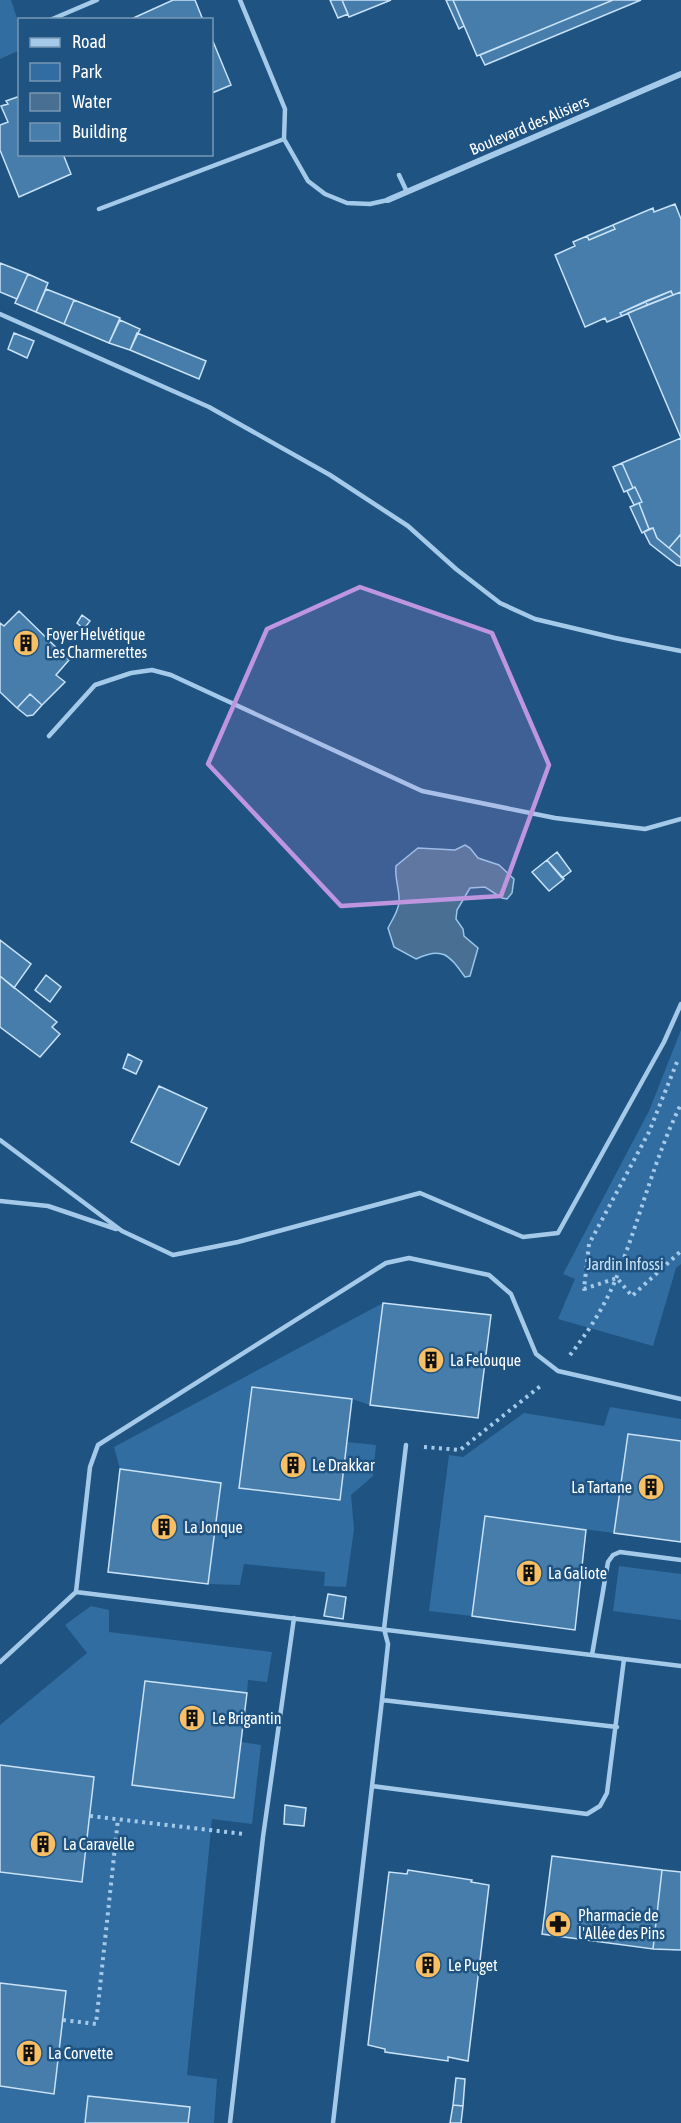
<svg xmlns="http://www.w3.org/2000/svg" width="681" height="2123" viewBox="0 0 681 2123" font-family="'Asap Condensed',sans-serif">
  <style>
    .green { fill: #326da1 }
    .water { fill: #497092; stroke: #98c6eb; stroke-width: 1.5 }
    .building { fill: #477dab; stroke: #c9e2f7; stroke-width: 1.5 }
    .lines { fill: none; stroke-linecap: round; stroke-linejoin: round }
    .path { stroke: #a5cae9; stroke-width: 4; stroke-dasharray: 3 4.5; stroke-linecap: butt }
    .service { stroke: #a5cae9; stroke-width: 4.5 }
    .minor { stroke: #a5cae9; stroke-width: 6 }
    .marked { fill: #bd96df; fill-opacity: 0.2; stroke: #bd96df; stroke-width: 4.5; stroke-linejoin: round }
    .labels { text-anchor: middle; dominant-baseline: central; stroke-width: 5; stroke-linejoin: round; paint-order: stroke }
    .street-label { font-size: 16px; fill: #fff; stroke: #1e5382 }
    .poi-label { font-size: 16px; fill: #fff; stroke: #1e5382; text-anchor: start }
    .park-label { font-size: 16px; fill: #c9e2f7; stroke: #1e5382 }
  </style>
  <rect width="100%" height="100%" fill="#1e5382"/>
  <path class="green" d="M 0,0 L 11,0 L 19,24 L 20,50 L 0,59 Z
    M 681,1030 L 681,1264 L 676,1268 L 653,1346 L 558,1319 L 575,1279 L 563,1274 L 649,1111 Z
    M 383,1303 L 370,1405 L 352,1399 L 252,1388 L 239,1488 L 340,1500 L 347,1442 L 376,1445 L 373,1476 L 351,1495 L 354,1529 L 346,1587 L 324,1586 L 325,1572 L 244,1564 L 240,1585 L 208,1584 L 221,1483 L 120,1469 L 114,1447 Z
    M 610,1407 L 681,1419 L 681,1441 L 628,1434 L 614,1533 L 485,1516 L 472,1616 L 429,1611 L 449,1455 L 463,1457 L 524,1413 L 604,1426 Z
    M 619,1566 L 681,1574 L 681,1620 L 613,1611 Z
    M 91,1606 L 109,1610 L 109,1632 L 272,1652 L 267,1682 L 248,1680 L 247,1693 L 145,1681 L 132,1784 L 241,1742 L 261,1745 L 252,1824 L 212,1819 L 187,2075 L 217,2079 L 214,2123 L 188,2123 L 189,2107 L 89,2096 L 85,2123 L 0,2123 L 0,2086 L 54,2094 L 66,1992 L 0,1983 L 0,1725 L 87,1653 L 65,1625 Z"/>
  <path class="water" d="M 465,845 L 470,848 L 478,858 L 499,865 L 514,879 L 512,893 L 507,899 L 502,898 L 485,887 L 470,888 L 457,910 L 456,919 L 463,929 L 464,936 L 478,948 L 470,976 L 465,977 C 449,955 443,946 416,959 L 394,947 L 388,928 C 391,922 395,916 397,910 C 403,896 394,881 396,866 L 418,848 L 455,850 Z"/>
  <path class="building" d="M 173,0 L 195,0 L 203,20 L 129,20 Z
    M 330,0 L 342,0 L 348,14 L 338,18 Z
    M 342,0 L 391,0 L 349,17 Z
    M 446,0 L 453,0 L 464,26 L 459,29 Z
    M 453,0 L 613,0 L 477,56 Z
    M 613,0 L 641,0 L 485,65 L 480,55 Z
    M 212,39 L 231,85 L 212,93 Z
    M 20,96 L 20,154 L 63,154 L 71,174 L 19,197 L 0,150 L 0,125 L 8,122 L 1,106 L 8,104 L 6,101 Z
    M 675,204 L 681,219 L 681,292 L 673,295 L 671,291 L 620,313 L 622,316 L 607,322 L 605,318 L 585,327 L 555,255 L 575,246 L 573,242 L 587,236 L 589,240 L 615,229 L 613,225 L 653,208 L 654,212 Z
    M 613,225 L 615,229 L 589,240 L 587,236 Z
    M 0,263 L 28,274 L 17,299 L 0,292 Z
    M 28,274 L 48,283 L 36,312 L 15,303 Z
    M 46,289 L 74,300 L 64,324 L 36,312 Z
    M 671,291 L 673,295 L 647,305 L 646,301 Z
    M 681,292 L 681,438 L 628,313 Z
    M 74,300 L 120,318 L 109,343 L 64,324 Z
    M 646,301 L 647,305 L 622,316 L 620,313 Z
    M 120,320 L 140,329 L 130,350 L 109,343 Z
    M 14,333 L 34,341 L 27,358 L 8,349 Z
    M 137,333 L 206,361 L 199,379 L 130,350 Z
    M 681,438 L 681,534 L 669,548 L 657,538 L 653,528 L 649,529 L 639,503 L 642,502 L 635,487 L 633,488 L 622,463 Z
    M 622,463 L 633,488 L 624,492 L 613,467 Z
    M 635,487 L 642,502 L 634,505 L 627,491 Z
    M 639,503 L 649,529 L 642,533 L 630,507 Z
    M 653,528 L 657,538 L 681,558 L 681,566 L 677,565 L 650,544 L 644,532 Z
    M 681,534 L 681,558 L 669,548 Z
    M 19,611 L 69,660 L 56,675 L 65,682 L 42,705 L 30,694 L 17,708 L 0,692 L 0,623 L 4,626 Z
    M 82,615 L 90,621 L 84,629 L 77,623 Z
    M 30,694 L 42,705 L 33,715 L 27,716 L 17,708 Z
    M 557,852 L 571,871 L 562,878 L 547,860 Z
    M 547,860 L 564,879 L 549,891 L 532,872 Z
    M 0,940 L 31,964 L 14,988 L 0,976 Z
    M 46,975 L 61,987 L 50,1002 L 35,990 Z
    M 0,976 L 57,1022 L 52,1027 L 60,1034 L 40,1057 L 0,1027 Z
    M 128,1054 L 142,1061 L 136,1074 L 123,1068 Z
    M 159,1086 L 207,1108 L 179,1165 L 131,1142 Z
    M 383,1303 L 491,1315 L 478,1418 L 370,1405 Z
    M 252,1387 L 352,1399 L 340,1500 L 239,1488 Z
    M 628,1434 L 681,1441 L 681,1542 L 614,1533 Z
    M 120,1469 L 221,1483 L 208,1584 L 108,1572 Z
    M 485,1516 L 586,1530 L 575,1630 L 472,1616 Z
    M 328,1594 L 346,1597 L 343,1619 L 324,1616 Z
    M 145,1681 L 247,1693 L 234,1798 L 132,1785 Z
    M 0,1765 L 94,1777 L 82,1882 L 0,1872 Z
    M 285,1805 L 306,1808 L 304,1826 L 284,1824 Z
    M 552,1856 L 662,1870 L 653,1949 L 542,1934 Z
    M 408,1870 L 472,1880 L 471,1882 L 489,1885 L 468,2061 L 448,2057 L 448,2061 L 385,2052 L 385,2049 L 368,2045 L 389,1872 L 407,1874 Z
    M 662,1870 L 681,1872 L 681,1950 L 653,1949 Z
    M 0,1983 L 66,1991 L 54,2094 L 0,2086 Z
    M 456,2078 L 465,2079 L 463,2106 L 453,2105 Z
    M 88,2096 L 190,2107 L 188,2123 L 85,2123 Z
    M 453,2105 L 463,2106 L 461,2123 L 450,2123 Z"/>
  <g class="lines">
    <path class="path" d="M 677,1062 L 649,1132 L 589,1244 L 584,1289 L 617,1278 L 632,1296 L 681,1251
      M 570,1355 C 589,1331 606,1304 617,1276 C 640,1219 654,1159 681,1104
      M 424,1447 L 460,1450 L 543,1384
      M 90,1816 L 244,1834
      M 63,2020 L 96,2024 L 118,1819"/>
    <path class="service" d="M 240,0 L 285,109 L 284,139 L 308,181 L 325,194 L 347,203 L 370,204 L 388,200
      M 50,20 L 97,0
      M 399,175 L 407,192
      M 99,209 L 284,139
      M 0,314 L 209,407 L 330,475 L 408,526 L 456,569 L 500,603 L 535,619 L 615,638 L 681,651
      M 49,736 L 95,685 L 131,673 L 152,670 L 171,675 L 422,791 L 555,818 L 645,829 L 681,819
      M 0,1140 L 122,1231 L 173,1255 L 238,1242 L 420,1193 L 523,1237 L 558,1233 L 664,1042 L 681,1004
      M 0,1201 L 48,1206 L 116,1229
      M 76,1592 L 681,1666
      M 592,1655 L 608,1562 L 613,1555 L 620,1552 L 681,1560
      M 0,1662 L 76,1592 L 90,1467 L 98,1445 L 386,1263 L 409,1258 L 489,1275 L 511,1294 L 536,1354 L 558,1371 L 681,1399
      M 382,1700 L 617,1727
      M 372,1786 L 587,1814 L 600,1806 L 607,1793 L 624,1659
      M 230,2123 L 263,1837 L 294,1618
      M 333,2123 L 382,1700 L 388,1644 L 384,1629 L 406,1445"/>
    <path class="minor" d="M 388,200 L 681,74"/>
  </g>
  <path class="marked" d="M 360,587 L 492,633 L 549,765 L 501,896 L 341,906 L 208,764 L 267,629 Z"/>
  <defs>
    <symbol id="building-disc" viewBox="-11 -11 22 22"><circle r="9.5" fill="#f8bf64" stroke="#1e5382"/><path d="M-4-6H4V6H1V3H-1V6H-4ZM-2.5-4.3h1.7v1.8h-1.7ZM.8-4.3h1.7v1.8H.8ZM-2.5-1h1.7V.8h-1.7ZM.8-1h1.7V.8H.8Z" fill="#111"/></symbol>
    <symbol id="pharmacy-disc" viewBox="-11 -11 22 22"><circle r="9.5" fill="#f8bf64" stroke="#1e5382"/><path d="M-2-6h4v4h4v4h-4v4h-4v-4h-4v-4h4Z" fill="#111"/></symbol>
  </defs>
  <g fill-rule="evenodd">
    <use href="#building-disc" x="11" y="628" width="30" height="30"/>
    <use href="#building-disc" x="416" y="1345" width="30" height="30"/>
    <use href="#building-disc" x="278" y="1450" width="30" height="30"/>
    <use href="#building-disc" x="636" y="1472" width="30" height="30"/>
    <use href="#building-disc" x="149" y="1512" width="30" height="30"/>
    <use href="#building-disc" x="514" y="1558" width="30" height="30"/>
    <use href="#building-disc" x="177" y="1703" width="30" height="30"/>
    <use href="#building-disc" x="28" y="1829" width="30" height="30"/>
    <use href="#pharmacy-disc" x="543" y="1909" width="30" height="30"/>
    <use href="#building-disc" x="413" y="1950" width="30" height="30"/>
    <use href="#building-disc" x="14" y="2038" width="30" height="30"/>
  </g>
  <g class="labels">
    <g class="street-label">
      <text transform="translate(529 125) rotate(-23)">Boulevard des Alisiers</text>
    </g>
    <g class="poi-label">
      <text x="46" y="634">Foyer Helvétique<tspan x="46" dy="18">Les Charmerettes</tspan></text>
      <text x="450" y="1360">La Felouque</text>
      <text x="312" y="1465">Le Drakkar</text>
      <text x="632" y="1487" text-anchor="end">La Tartane</text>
      <text x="184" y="1527">La Jonque</text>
      <text x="548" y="1573">La Galiote</text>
      <text x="212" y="1718">Le Brigantin</text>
      <text x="63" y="1844">La Caravelle</text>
      <text x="578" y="1915">Pharmacie de<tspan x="578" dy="18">l'Allée des Pins</tspan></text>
      <text x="448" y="1965">Le Puget</text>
      <text x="48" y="2053">La Corvette</text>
    </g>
    <g class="park-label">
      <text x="625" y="1264">Jardin Infossi</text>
    </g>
  </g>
  <rect x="18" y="18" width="195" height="138" fill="#1e5382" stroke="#7898b4" stroke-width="1.5"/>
  <rect x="30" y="38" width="30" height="9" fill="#a5cae9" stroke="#7898b4" stroke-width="1.5"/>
  <text x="72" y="48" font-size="18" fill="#ffffff">Road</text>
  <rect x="30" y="63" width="30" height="18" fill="#326da1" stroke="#7898b4" stroke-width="1.5"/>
  <text x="72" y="78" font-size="18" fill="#ffffff">Park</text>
  <rect x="30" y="93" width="30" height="18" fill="#497092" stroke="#7898b4" stroke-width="1.5"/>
  <text x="72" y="108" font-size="18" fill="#ffffff">Water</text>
  <rect x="30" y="123" width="30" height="18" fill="#477dab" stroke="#7898b4" stroke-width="1.5"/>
  <text x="72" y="138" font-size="18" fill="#ffffff">Building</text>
</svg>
